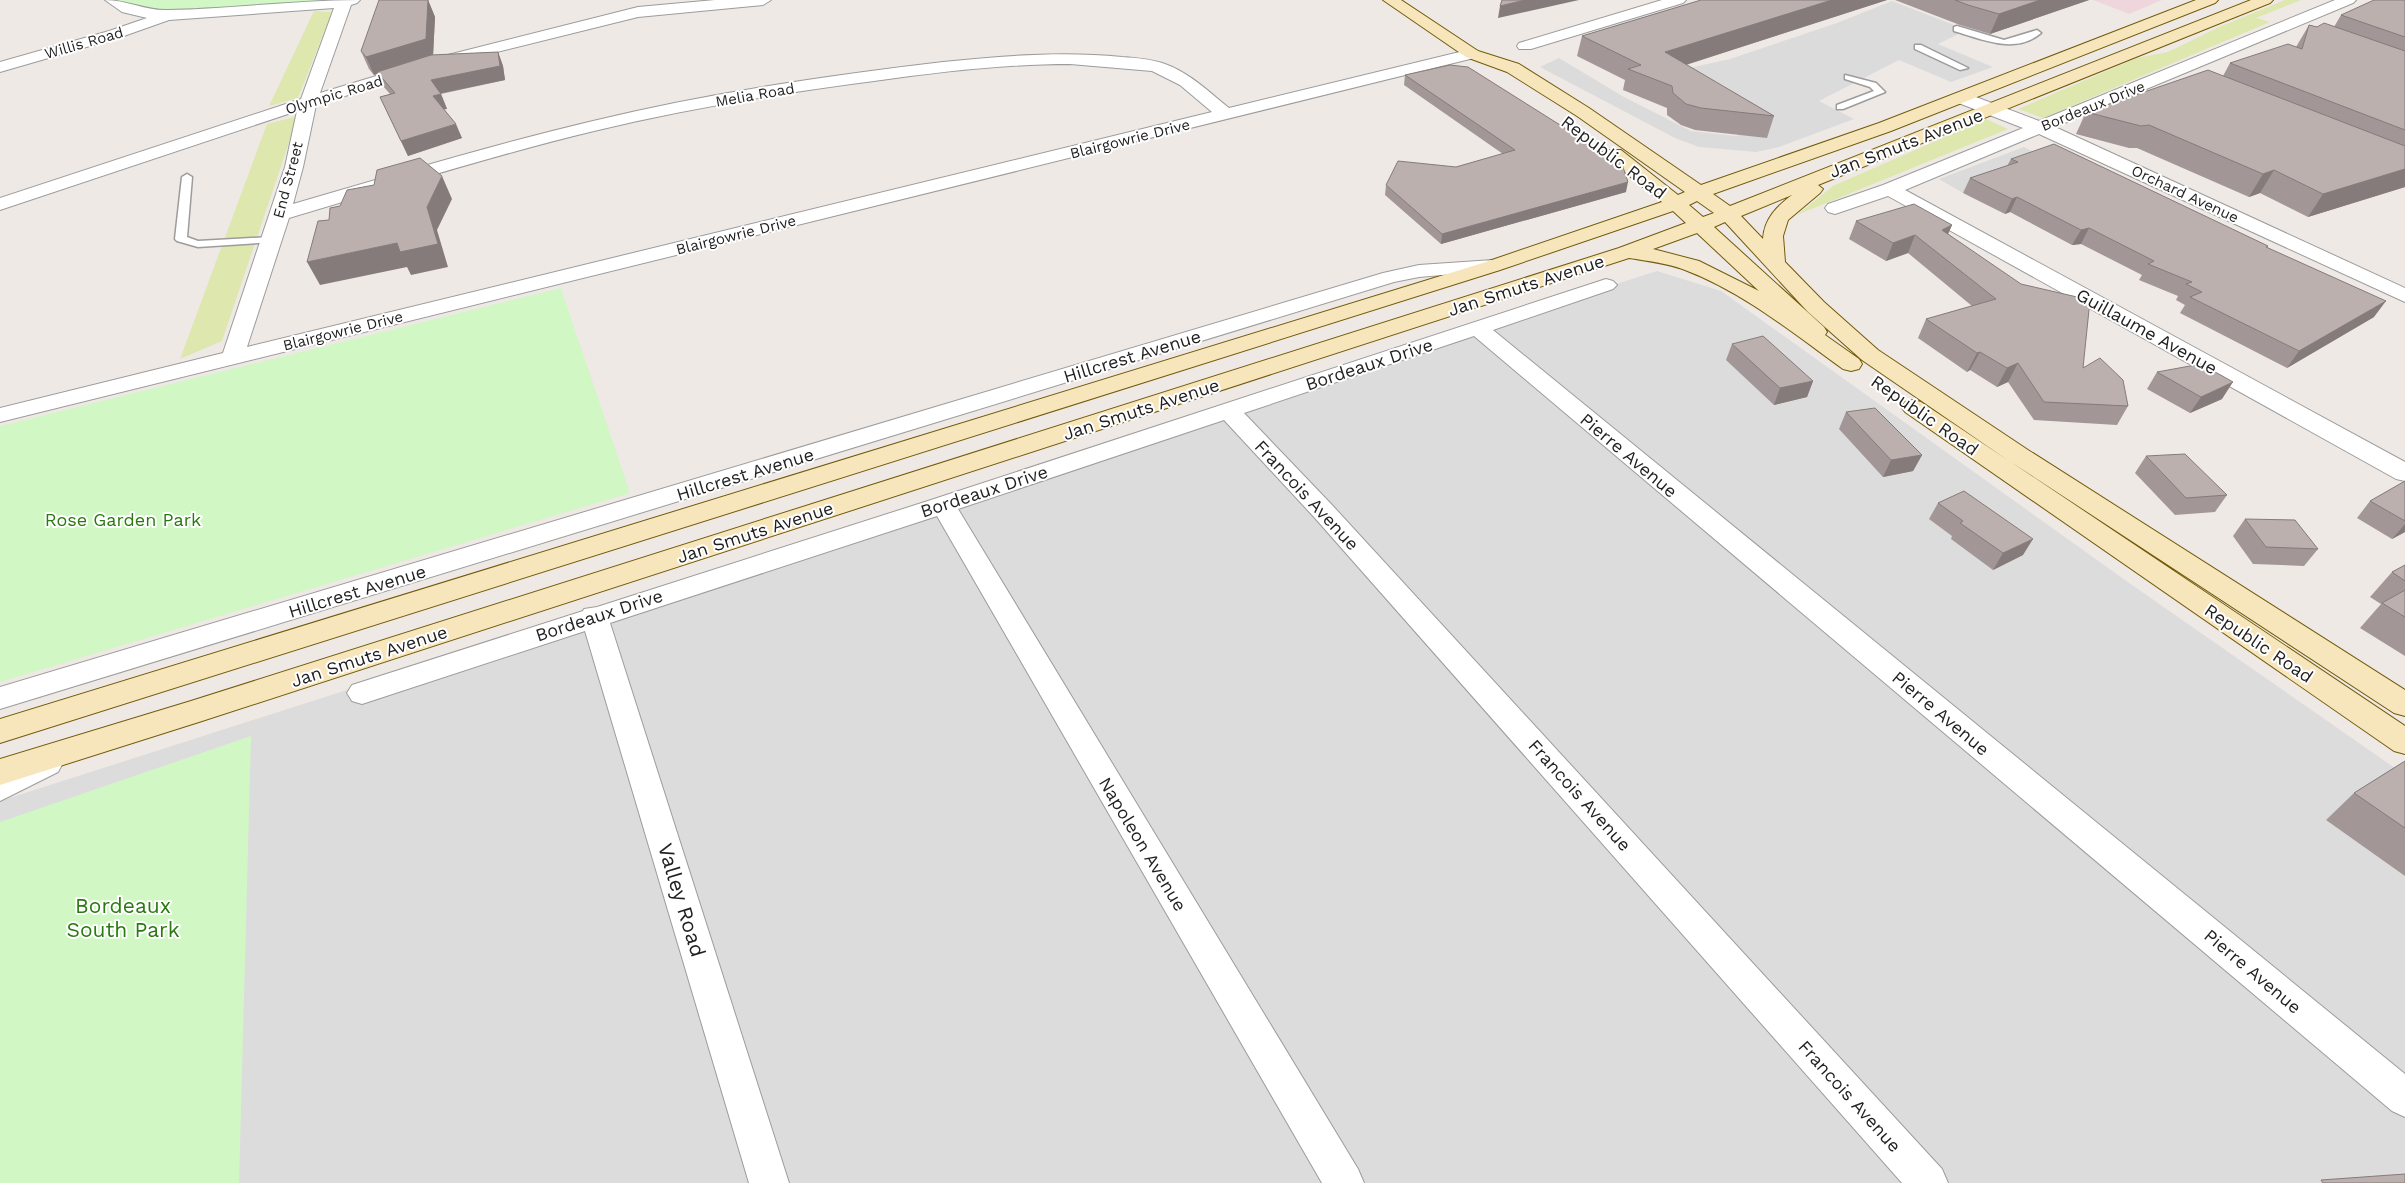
<svg xmlns="http://www.w3.org/2000/svg" width="2405" height="1183" viewBox="0 0 2405 1183" font-family="'Work Sans',sans-serif">
  <style>
    .residential { fill: #dddcdc }
    .commercial { fill: #efd6dd }
    .grass { fill: #dde7ae }
    .park { fill: #d1f7c5 }
    .parking { fill: #dbdbdb }
    .lines { fill: none; stroke-linecap: round; stroke-linejoin: round }
    .lane-casing { stroke: #9c9c9c; stroke-width: 3 }
    .street-casing { stroke: #9c9c9c; stroke-width: 2 }
    .secondary-casing { stroke: #725b0a; stroke-width: 2 }
    .lane { fill: #fff; fill-rule: evenodd }
    .street { fill: #fff; fill-rule: evenodd }
    .secondary { fill: #f7e6bc; fill-rule: evenodd }
    .wall { fill: #a29796 }
    .shaded-wall { fill: #847b7a }
    .building { fill: #bcb0af; stroke: #847b7a }
    .labels { text-anchor: middle; dominant-baseline: central; stroke-width: 4; stroke-linejoin: round; paint-order: stroke }
    .far-street-label { font-size: 15px; fill: #1f1f1f; stroke: #fff }
    .street-label { font-size: 18px; fill: #1f1f1f; stroke: #fff }
    .park-label { font-size: 18px; fill: #2a7a10; stroke: #fff }
    .near-street-label { font-size: 21px; fill: #1f1f1f; stroke: #fff }
    .near-park-label { font-size: 21px; fill: #2a7a10; stroke: #fff }
  </style>
  <rect width="100%" height="100%" fill="#efe9e6"/>
  <path class="residential" d="M 1657,271 L 1721,291 L 2132,585 L 2405,775 L 2405,1183 L 0,1183 L 0,801 Z"/>
  <path class="commercial" d="M 2093,0 L 2162,0 L 2129,14 Z"/>
  <path class="grass" d="M 2285,0 L 2301,0 L 2256,18 L 2270,22 L 2043,118 L 2018,109 L 2137,58 L 2168,52 L 2219,27 Z
    M 314,11 L 332,12 L 298,98 L 269,106 Z
    M 298,116 L 222,341 L 180,359 L 267,124 Z
    M 1986,119 L 2008,129 L 1797,215 L 1833,186 Z"/>
  <path class="park" d="M 118,0 L 356,0 L 347,3 L 140,14 Z
    M 561,288 L 630,493 L 0,682 L 0,426 Z
    M 251,736 L 239,1183 L 0,1183 L 0,822 Z"/>
  <path class="parking" d="M 1892,1 L 1967,30 L 1938,44 L 1993,67 L 1951,82 L 1899,60 L 1819,101 L 1854,119 L 1779,147 L 1756,152 L 1699,147 L 1675,138 L 1540,67 L 1559,58 L 1624,97 L 1691,131 L 1736,136 L 1749,132 L 1666,73 L 1730,59 L 1837,23 Z
    M 2024,147 L 2047,159 L 2011,177 L 1963,193 L 1939,179 Z"/>
  <g class="lines">
    <defs>
      <path id="lane" d="M 1957,26 L 2004,40 L 2037,30 L 2041,33 C 2015,55 1982,39 1954,31 L 1954,27 Z
        M 1915,45 L 1921,45 L 1968,68 L 1960,70 L 1915,49 Z
        M 1845,75 L 1876,83 L 1885,92 L 1843,109 L 1837,109 L 1837,105 L 1874,91 L 1870,87 L 1845,79 Z
        M 187,174 L 192,177 L 187,237 L 198,241 L 270,237 L 274,238 L 274,242 L 198,247 L 177,241 L 175,239 L 182,177 Z"/>
      <path id="street" d="M 105,0 C 127,0 146,11 168,10 C 232,9 296,0 360,0 L 357,3 L 351,5 L 320,93 L 436,58 L 638,7 L 715,0 L 771,0 L 763,5 L 638,17 L 448,64 L 316,105 L 303,167 L 293,204 C 392,175 492,145 593,121 C 708,93 825,76 943,62 C 1002,56 1062,51 1122,57 C 1137,58 1151,59 1165,64 C 1190,73 1209,92 1229,108 L 1472,49 L 1478,51 L 1480,54 L 1478,57 L 0,422 L 0,408 L 223,353 L 285,167 L 297,111 L 0,210 L 0,198 L 301,99 L 334,8 L 169,20 L 121,37 L 0,72 L 0,62 L 109,31 L 147,18 L 122,12 ZM 1070,64 L 1152,71 L 1180,85 L 1212,112 L 247,347 L 289,218 C 390,188 491,156 594,131 C 686,109 780,93 874,81 C 940,72 1005,64 1070,64 Z
        M 1662,0 L 1686,0 L 1683,3 L 1531,49 L 1519,49 L 1517,46 L 1519,43 Z
        M 2335,0 L 2356,0 L 2353,3 L 2055,127 L 2405,288 L 2405,302 L 2039,134 L 1905,190 L 2405,462 L 2405,481 L 2396,479 L 1888,196 L 1835,214 L 1828,212 L 1825,208 L 1828,204 L 1883,185 L 2023,128 L 1956,102 L 1953,98 L 1956,94 L 1968,94 L 2039,121 Z
        M 1493,260 L 1500,262 L 1503,266 L 1500,270 L 1419,277 L 1394,282 L 0,709 L 0,687 L 1383,273 L 1419,265 Z
        M 1606,279 L 1613,281 L 1617,285 L 1613,289 L 1493,330 L 2405,1074 L 2405,1117 L 2392,1111 L 1474,336 L 1244,413 L 1332,505 L 1942,1169 L 1948,1183 L 1902,1183 L 1314,517 L 1224,420 L 958,509 L 1358,1169 L 1364,1183 L 1322,1183 L 937,516 L 610,623 L 789,1183 L 749,1183 L 585,631 L 362,704 L 352,701 L 347,693 L 352,685 L 583,611 L 584,609 L 597,607 L 934,499 Z
        M 47,751 L 58,754 L 63,763 L 58,772 L 0,801 L 0,773 Z"/>
      <path id="secondary" d="M 1383,0 L 1401,0 L 1478,51 L 1519,64 L 1589,108 L 1701,185 L 1879,123 L 2196,0 L 2218,0 L 2215,3 L 1891,131 L 1713,194 L 1730,206 L 2251,0 L 2273,0 L 2270,3 L 1818,185 L 1823,189 L 1820,193 L 1788,220 L 1783,236 L 1785,262 L 1824,302 L 1878,350 L 2028,450 L 2405,690 L 2405,716 L 2394,713 L 2011,462 L 2405,726 L 2405,754 L 2394,751 L 1905,412 L 1901,407 L 1905,402 L 1913,400 L 1921,402 L 2009,461 L 1862,360 L 1808,312 L 1725,222 L 1714,227 L 1824,327 L 1827,332 L 1825,335 L 1859,359 L 1862,364 L 1859,369 L 1851,371 L 1843,369 C 1793,333 1743,292 1685,270 C 1667,263 1648,261 1629,258 L 202,721 L 0,785 L 0,759 L 191,701 L 1619,248 L 1686,223 L 1673,211 L 1500,270 L 0,743 L 0,719 L 1486,262 L 1662,202 L 1607,158 L 1605,154 L 1607,150 L 1621,150 L 1678,195 L 1685,192 L 1577,116 L 1507,72 L 1466,57 ZM 1792,195 C 1777,206 1764,219 1763,239 L 1741,216 ZM 1697,201 L 1714,213 L 1703,217 L 1689,205 ZM 1697,233 L 1759,291 L 1699,261 L 1653,249 Z"/>
    </defs>
    <use href="#lane" class="lane-casing"/>
    <use href="#street" class="street-casing"/>
    <use href="#secondary" class="secondary-casing"/>
    <use href="#lane" class="lane"/>
    <use href="#street" class="street"/>
    <use href="#secondary" class="secondary"/>
  </g>
  <path class="wall" d="M 428,0 L 435,17 L 433,55 L 498,52 L 503,66 L 505,80 L 441,94 L 447,109 L 444,109 L 462,138 L 408,156 L 380,97 L 390,94 L 383,86 L 378,74 L 374,75 L 369,69 L 361,51 Z
    M 1701,0 L 1887,0 L 1686,65 L 1774,116 L 1767,138 L 1695,130 L 1681,125 L 1667,115 L 1667,108 L 1623,90 L 1625,80 L 1577,56 L 1582,36 Z
    M 1895,0 L 2089,0 L 1990,34 L 1960,25 Z
    M 2405,0 L 2405,187 L 2308,217 L 2260,193 L 2249,197 L 2137,148 L 2129,148 L 2076,134 L 2086,112 L 2223,76 L 2230,63 L 2296,47 L 2309,25 L 2317,27 L 2334,27 L 2341,15 Z
    M 1405,75 L 1626,192 L 1441,244 L 1385,195 L 1386,185 L 1456,167 L 1503,154 L 1404,85 Z
    M 2011,159 L 2267,248 L 2374,317 L 2287,368 L 2180,313 L 2185,305 L 2176,300 L 2178,296 L 2139,280 L 2142,275 L 2081,244 L 2072,245 L 2010,212 L 2005,214 L 1963,193 L 1970,178 L 2007,166 Z
    M 1856,221 L 1952,225 L 1948,234 L 2083,368 L 2128,406 L 2117,425 L 2034,420 L 2008,382 L 1997,387 L 1970,370 L 1967,372 L 1918,338 L 1926,319 L 1972,306 L 1908,253 L 1886,261 L 1849,239 Z
    M 1732,344 L 1813,381 L 1807,397 L 1774,405 L 1726,360 Z
    M 2157,372 L 2222,399 L 2190,413 L 2147,389 Z
    M 1846,412 L 1922,455 L 1913,471 L 1883,477 L 1839,429 Z
    M 2146,456 L 2227,495 L 2215,512 L 2175,515 L 2135,473 Z
    M 2405,481 L 2405,532 L 2392,539 L 2357,518 L 2370,501 Z
    M 1938,503 L 2023,555 L 1993,570 L 1951,539 L 1952,536 L 1929,519 Z
    M 2245,519 L 2318,549 L 2304,566 L 2253,564 L 2233,536 Z
    M 2405,565 L 2405,656 L 2360,628 L 2381,604 L 2370,597 L 2392,572 Z
    M 2405,761 L 2405,876 L 2326,820 L 2354,793 Z"/>
  <path class="shaded-wall" d="M 428,0 L 435,17 L 433,57 L 377,72 L 378,74 L 374,75 L 366,57 Z
    M 1525,0 L 1579,0 L 1498,18 L 1500,6 Z
    M 1832,0 L 1887,0 L 1660,73 L 1665,52 Z
    M 2040,0 L 2089,0 L 1990,34 L 1999,14 Z
    M 498,52 L 503,66 L 505,80 L 437,94 L 431,80 Z
    M 441,94 L 447,109 L 439,110 L 433,96 Z
    M 456,124 L 462,138 L 408,156 L 401,141 Z
    M 2405,169 L 2405,187 L 2308,217 L 2323,194 Z
    M 2274,170 L 2260,193 L 2249,197 L 2263,174 Z
    M 442,176 L 452,199 L 437,230 L 448,267 L 411,275 L 407,267 L 320,285 L 307,262 L 397,243 L 427,207 Z
    M 1628,182 L 1626,192 L 1441,244 L 1442,234 Z
    M 2017,197 L 2010,212 L 2005,214 L 2012,199 Z
    M 1952,225 L 1944,243 L 1942,230 Z
    M 2089,228 L 2081,244 L 2072,245 L 2081,230 Z
    M 1915,235 L 1908,253 L 1886,261 L 1893,243 Z
    M 2386,301 L 2374,317 L 2287,368 L 2299,351 Z
    M 1980,352 L 1970,370 L 1967,372 L 1977,353 Z
    M 2018,363 L 2008,382 L 1997,387 L 2007,368 Z
    M 1813,381 L 1807,397 L 1774,405 L 1780,388 Z
    M 2233,382 L 2222,399 L 2190,413 L 2201,397 Z
    M 1922,455 L 1913,471 L 1883,477 L 1891,460 Z
    M 2405,524 L 2405,532 L 2392,539 Z
    M 2033,539 L 2023,555 L 1993,570 L 2003,553 Z"/>
  <path class="building" d="M 379,0 L 428,0 L 426,39 L 366,57 L 361,51 Z
    M 1502,0 L 1525,0 L 1500,6 Z
    M 1701,0 L 1832,0 L 1665,52 L 1774,116 L 1701,108 L 1686,104 L 1673,93 L 1672,86 L 1628,69 L 1641,65 L 1582,36 Z
    M 1955,0 L 2040,0 L 1999,14 L 1968,5 Z
    M 2374,0 L 2405,0 L 2405,37 L 2341,15 Z
    M 2324,23 L 2405,51 L 2405,130 L 2230,63 L 2288,44 L 2302,49 L 2309,25 L 2317,27 Z
    M 498,52 L 500,66 L 431,80 L 441,94 L 433,96 L 456,124 L 401,141 L 380,97 L 395,93 L 377,72 L 431,55 Z
    M 1450,65 L 1468,67 L 1622,164 L 1628,182 L 1442,234 L 1386,185 L 1398,161 L 1456,167 L 1515,150 L 1405,75 Z
    M 2208,70 L 2405,146 L 2405,169 L 2323,194 L 2274,170 L 2263,174 L 2149,125 L 2141,126 L 2086,112 Z
    M 2054,144 L 2268,246 L 2266,247 L 2386,301 L 2299,351 L 2190,297 L 2202,292 L 2186,284 L 2192,282 L 2148,264 L 2154,261 L 2089,228 L 2081,230 L 2017,197 L 2012,199 L 1970,178 L 2018,162 L 2011,159 Z
    M 420,158 L 442,176 L 427,207 L 438,244 L 400,252 L 397,243 L 307,262 L 318,221 L 329,220 L 330,208 L 340,206 L 347,190 L 374,185 L 377,170 Z
    M 1914,204 L 1952,225 L 1942,230 L 2021,284 L 2090,300 L 2083,368 L 2100,358 L 2123,380 L 2128,406 L 2044,402 L 2018,363 L 2007,368 L 1980,352 L 1977,353 L 1926,319 L 1996,299 L 1915,235 L 1893,243 L 1856,221 Z
    M 1763,336 L 1813,381 L 1780,388 L 1732,344 Z
    M 2201,364 L 2233,382 L 2201,397 L 2157,372 Z
    M 1875,408 L 1922,455 L 1891,460 L 1846,412 Z
    M 2185,454 L 2227,495 L 2186,498 L 2146,456 Z
    M 2405,481 L 2405,521 L 2370,501 Z
    M 1964,491 L 2033,539 L 2003,553 L 1960,523 L 1963,521 L 1938,503 Z
    M 2245,519 L 2295,520 L 2318,549 L 2266,547 Z
    M 2405,565 L 2405,581 L 2392,572 Z
    M 2405,590 L 2405,617 L 2382,603 Z
    M 2405,761 L 2405,828 L 2354,793 Z
    M 2405,1174 L 2405,1183 L 2323,1183 L 2321,1180 Z"/>
  <g class="labels">
    <g class="far-street-label">
      <text transform="translate(84 43) rotate(-16)">Willis Road</text>
      <text transform="translate(334 95) rotate(-17)">Olympic Road</text>
      <text transform="translate(755 95) rotate(-10)">Melia Road</text>
      <text transform="translate(2093 106) rotate(-22)">Bordeaux Drive</text>
      <text transform="translate(1130 139) rotate(-14)">Blairgowrie Drive</text>
      <text transform="translate(288 180) rotate(-75)">End Street</text>
      <text transform="translate(2185 194) rotate(25)">Orchard Avenue</text>
      <text transform="translate(736 235) rotate(-14)">Blairgowrie Drive</text>
      <text transform="translate(343 331) rotate(-14)">Blairgowrie Drive</text>
    </g>
    <g class="street-label">
      <text transform="translate(1906 143) rotate(-21)">Jan Smuts Avenue</text>
      <text transform="translate(1614 157) rotate(37)">Republic Road</text>
      <text transform="translate(1526 285) rotate(-18)">Jan Smuts Avenue</text>
      <text transform="translate(2147 331) rotate(29)">Guillaume Avenue</text>
      <text transform="translate(1132 356) rotate(-17)">Hillcrest Avenue</text>
      <text transform="translate(1369 364) rotate(-18)">Bordeaux Drive</text>
      <text transform="translate(1141 409) rotate(-18)">Jan Smuts Avenue</text>
      <text transform="translate(1925 415) rotate(35)">Republic Road</text>
      <text transform="translate(1629 455) rotate(40)">Pierre Avenue</text>
      <text transform="translate(745 474) rotate(-17)">Hillcrest Avenue</text>
      <text transform="translate(984 491) rotate(-18)">Bordeaux Drive</text>
      <text transform="translate(1307 495) rotate(47)">Francois Avenue</text>
      <text transform="translate(755 532) rotate(-18)">Jan Smuts Avenue</text>
      <text transform="translate(357 591) rotate(-17)">Hillcrest Avenue</text>
      <text transform="translate(599 615) rotate(-18)">Bordeaux Drive</text>
      <text transform="translate(2259 643) rotate(34)">Republic Road</text>
      <text transform="translate(369 656) rotate(-18)">Jan Smuts Avenue</text>
      <text transform="translate(1941 713) rotate(40)">Pierre Avenue</text>
      <text transform="translate(1580 795) rotate(48)">Francois Avenue</text>
      <text transform="translate(1143 844) rotate(59)">Napoleon Avenue</text>
      <text transform="translate(2253 971) rotate(40)">Pierre Avenue</text>
      <text transform="translate(1850 1096) rotate(48)">Francois Avenue</text>
    </g>
    <g class="park-label">
      <text x="123" y="519">Rose Garden Park</text>
    </g>
    <g class="near-street-label">
      <text transform="translate(682 900) rotate(73)">Valley Road</text>
    </g>
    <g class="near-park-label">
      <text x="123" y="905">Bordeaux<tspan x="123" dy="24">South Park</tspan></text>
    </g>
  </g>
</svg>
